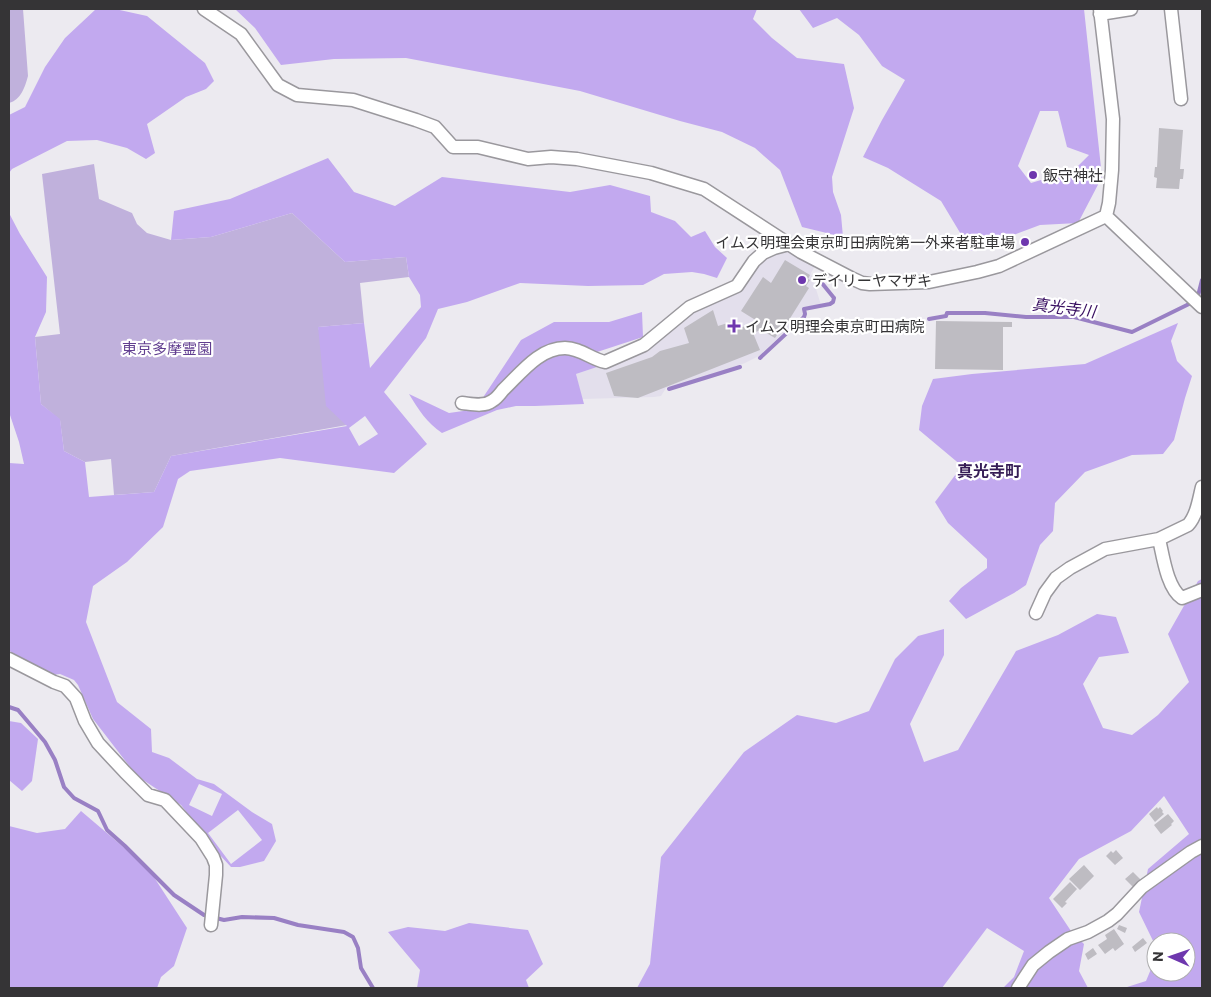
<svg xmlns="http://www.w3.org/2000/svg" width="1211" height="997" viewBox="0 0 1211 997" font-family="Commissioner,'Noto Sans JP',sans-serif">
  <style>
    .built { fill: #e3dfec }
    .green { fill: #c0b1dc }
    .forest { fill: #c2a9ef; fill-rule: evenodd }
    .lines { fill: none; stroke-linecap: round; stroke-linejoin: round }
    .stream { stroke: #9980c4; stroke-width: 4 }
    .building { fill: #bebcc2 }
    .minor-casing { stroke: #9a989d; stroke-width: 15 }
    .minor { stroke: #fff; stroke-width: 12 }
    .poi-dot { fill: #6e37ae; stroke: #fff; stroke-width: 2 }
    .labels { text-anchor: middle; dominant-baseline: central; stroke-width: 4.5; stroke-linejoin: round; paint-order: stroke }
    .poi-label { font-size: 15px; fill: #353436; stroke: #fff; text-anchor: start }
    .park-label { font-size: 15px; fill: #613e90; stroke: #fff }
    .water-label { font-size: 16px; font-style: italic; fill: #380f61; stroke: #fff }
    .neighbourhood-label { font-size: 16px; font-weight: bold; fill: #361d56; stroke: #fff }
  </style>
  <rect width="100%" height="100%" fill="#eceaf0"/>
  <path class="built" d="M 781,251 L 789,251 L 815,266 L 811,273 L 821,305 L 802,307 L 802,315 L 759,356 L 745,363 L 704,378 L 666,388 L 661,396 L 654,397 L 582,399 L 576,374 L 597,367 L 607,367 L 649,349 L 663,336 L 693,312 L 711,303 L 759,264 L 771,255 Z"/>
  <path class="green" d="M 9,9 L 23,9 L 28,76 C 25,87 21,100 9,103 Z
    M 94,164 L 99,199 L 132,213 L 137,224 L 147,233 L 171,240 L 211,237 L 292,213 L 345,262 L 406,257 L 409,277 L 360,283 L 364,323 L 318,327 L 347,425 L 171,456 L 154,492 L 114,495 L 111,459 L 85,462 L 64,451 L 60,420 L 41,404 L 35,337 L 60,334 L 42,174 Z"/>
  <path class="forest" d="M 96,9 L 115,9 L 147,16 L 205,63 L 214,81 L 206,89 L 186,97 L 147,124 L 155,153 L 146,159 L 127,148 L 97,140 L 67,141 L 12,169 L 9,173 L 9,115 L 25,107 L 45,67 L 65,38 Z
    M 235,9 L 757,9 L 753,19 L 772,38 L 797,58 L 844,64 L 854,108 L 832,177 L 833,192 L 841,215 L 843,237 L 802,227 L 780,170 L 755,148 L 722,132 L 680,121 L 580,91 L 406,58 L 334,59 L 281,65 L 255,28 Z
    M 799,9 L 1084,9 L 1102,177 L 1078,223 L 1040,225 L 971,251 L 941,201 L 888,168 L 863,157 L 882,120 L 905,80 L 882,66 L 859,35 L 837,18 L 813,28 ZM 1040,111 L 1058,111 L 1067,147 L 1089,155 L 1074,170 L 1031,183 L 1018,166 Z
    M 328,158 L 354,192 L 395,206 L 442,177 L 570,192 L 610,185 L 650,196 L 651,212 L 675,221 L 691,237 L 705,231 L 715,247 L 727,258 L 717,278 L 704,274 L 692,272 L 664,274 L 643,285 L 588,286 L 520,283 L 467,302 L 438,309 L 426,338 L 384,392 L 427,444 L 394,473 L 280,458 L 190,471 L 178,479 L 163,527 L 127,562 L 93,586 L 86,622 L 117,702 L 151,729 L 152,752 L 169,758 L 197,779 L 214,784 L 252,812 L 272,824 L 276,841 L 264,861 L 240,867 L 231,867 L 218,853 L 181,805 L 137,776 L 93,719 L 78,685 L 74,680 L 60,674 L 51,675 L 13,654 L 9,650 L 9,463 L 24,464 L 19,442 L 9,412 L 9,213 L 20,234 L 47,277 L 46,312 L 35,337 L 41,404 L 60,419 L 64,451 L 85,462 L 89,497 L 154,492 L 171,456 L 347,426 L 326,406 L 318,327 L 364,323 L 370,368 L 421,307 L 420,295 L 409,277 L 406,257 L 345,262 L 292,213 L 211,237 L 171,240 L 174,211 L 230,199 ZM 365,416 L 378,434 L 359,446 L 349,428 ZM 199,784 L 222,794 L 212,816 L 189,805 ZM 238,810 L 262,840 L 231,864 L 208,833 Z
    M 642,312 L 643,337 L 594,353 L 597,367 L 576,374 L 584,404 L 535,406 L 516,406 L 497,410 L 442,433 C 427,423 418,409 409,394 L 449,413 L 463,411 L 482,399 L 521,340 L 554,322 L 609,322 Z
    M 1178,323 L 1171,341 L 1177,361 L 1192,376 L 1185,398 L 1174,440 L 1163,454 L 1132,455 L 1085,472 L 1055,503 L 1053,531 L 1040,545 L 1026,585 L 1014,593 L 966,619 L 949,601 L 961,588 L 987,568 L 987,559 L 948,523 L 935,502 L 962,466 L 919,430 L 922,406 L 933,379 L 972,374 L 1085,364 Z
    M 1202,579 L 1202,988 L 1124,988 L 1146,981 L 1156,957 L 1156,972 L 1186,972 L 1186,942 L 1156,942 L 1156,947 L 1139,912 L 1148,869 L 1189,834 L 1164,796 L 1131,831 L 1079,859 L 1049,898 L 1071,931 L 1084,944 L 1079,971 L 1088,988 L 1003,988 L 1014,977 L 1024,951 L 987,928 L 942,988 L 637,988 L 650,964 L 661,857 L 744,752 L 797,715 L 836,723 L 869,711 L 895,659 L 918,636 L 944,629 L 944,655 L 910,724 L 924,762 L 958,750 L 1016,651 L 1058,635 L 1097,614 L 1116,617 L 1129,653 L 1099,657 L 1083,684 L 1103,728 L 1132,735 L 1158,715 L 1189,682 L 1168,634 L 1198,581 Z
    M 9,721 L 21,723 L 38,739 L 32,781 L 22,791 L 9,780 Z
    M 81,811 L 148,868 L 187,928 L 174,966 L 161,977 L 157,988 L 9,988 L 9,826 L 37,833 L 65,829 Z
    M 469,923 L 528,930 L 543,964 L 526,980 L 529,988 L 417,988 L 420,970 L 388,932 L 408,927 L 445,931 Z"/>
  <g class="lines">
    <path class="stream" d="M 817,277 L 834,298
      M 1198,296 L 1202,280
      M 929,319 L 946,316 L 947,313 L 985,313 L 1026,317 L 1074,317 L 1132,332 L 1189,304
      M 760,358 L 804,317 L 805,314 L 804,309 L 830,304 L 833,302 L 834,298
      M 669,389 L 740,367
      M 9,707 L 18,710 L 45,742 L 55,760 L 64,787 L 74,798 L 98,811 L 107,830 L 125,846 L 174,895 L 204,915 L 224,920 L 242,917 L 274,918 L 298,925 L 344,932 L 353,937 L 358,948 L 361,968 L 373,988"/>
  </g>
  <path class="building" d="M 1159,128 L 1183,130 L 1180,169 L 1184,169 L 1183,179 L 1180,179 L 1179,189 L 1156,188 L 1157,178 L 1154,177 L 1155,167 L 1157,167 Z
    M 785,260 L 810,275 L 808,279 L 810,280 L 806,286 L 809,288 L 784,328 L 782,327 L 775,338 L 761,330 L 753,333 L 760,350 L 638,398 L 614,396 L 606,373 L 652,357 L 660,351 L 689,343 L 684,328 L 713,310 L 718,326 L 734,321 L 736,329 L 756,323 L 757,321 L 741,311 L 763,277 L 771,283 Z
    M 936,321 L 1012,322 L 1012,327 L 1003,327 L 1003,370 L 935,369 Z
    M 1157,807 L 1158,809 L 1160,807 L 1163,811 L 1162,812 L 1164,814 L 1155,822 L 1149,814 Z
    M 1168,814 L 1174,821 L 1171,824 L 1172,825 L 1161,834 L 1154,825 Z
    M 1116,850 L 1123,858 L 1115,865 L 1106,856 L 1111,851 L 1113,853 Z
    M 1084,865 L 1094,876 L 1080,890 L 1069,879 Z
    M 1133,872 L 1141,880 L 1133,887 L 1125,879 Z
    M 1070,882 L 1077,889 L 1065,902 L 1067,903 L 1062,908 L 1053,899 Z
    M 1119,925 L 1127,928 L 1125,933 L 1117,929 Z
    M 1114,929 L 1124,944 L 1115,951 L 1113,948 L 1105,954 L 1098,945 L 1107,939 L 1105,935 Z
    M 1143,938 L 1147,943 L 1135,952 L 1132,947 Z
    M 1093,948 L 1097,954 L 1088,960 L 1085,954 Z"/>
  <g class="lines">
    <defs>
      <path id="minor" d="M 204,9 L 241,34 L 278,85 L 297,95 L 353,100 L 416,120 L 435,127 L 453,147 L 478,147 L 528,159 L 551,157 L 577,159 L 651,173 L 704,189 L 801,252 L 851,278 L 862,283 L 870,284 L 929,282 L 977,272 L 999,266 L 1106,216 L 1109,203 L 1112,170 L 1113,119 L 1100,9
        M 1171,9 L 1181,99
        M 1100,14 L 1131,9
        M 1106,216 L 1202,307
        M 462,403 C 472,404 484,407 492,401 C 496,399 500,394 503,390 C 521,373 539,348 565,348 C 580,348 591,359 605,362 L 644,345 L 690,307 L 737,286 L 754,261 L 763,253 L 774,248 L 789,244
        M 1159,539 C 1163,556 1167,588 1182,598 L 1202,590
        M 1036,613 L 1045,593 L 1056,578 L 1070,568 L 1105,549 L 1159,539 L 1188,525 C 1197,515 1199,499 1202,487
        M 9,659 L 54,682 L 65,686 L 76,698 L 85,721 L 98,743 L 125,772 L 148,795 L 165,800 L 201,838 L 213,857 L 216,865 L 216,875 L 211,925
        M 1018,988 L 1033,965 L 1049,952 L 1068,939 L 1088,932 L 1108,921 L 1117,914 L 1142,887 L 1191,852 L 1202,846"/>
    </defs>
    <use href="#minor" class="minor-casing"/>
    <use href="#minor" class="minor"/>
  </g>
  <g class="poi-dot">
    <circle cx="1033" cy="175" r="5"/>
    <circle cx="1025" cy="242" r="5"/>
    <circle cx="802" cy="280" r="5"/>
    <path d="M731.5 318.5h5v5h5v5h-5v5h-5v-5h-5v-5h5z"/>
  </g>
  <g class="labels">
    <g class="poi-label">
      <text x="1043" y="175">飯守神社</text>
      <text x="1015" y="242" text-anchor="end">イムス明理会東京町田病院第一外来者駐車場</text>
      <text x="812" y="280">デイリーヤマザキ</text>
      <text x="745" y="326">イムス明理会東京町田病院</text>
    </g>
    <g class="park-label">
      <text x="167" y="348">東京多摩霊園</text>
    </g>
    <g class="water-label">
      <text transform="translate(1064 307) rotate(7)">真光寺川</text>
    </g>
    <g class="neighbourhood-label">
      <text x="989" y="470">真光寺町</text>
    </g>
  </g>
  <rect width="1211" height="997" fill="none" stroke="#353436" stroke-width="20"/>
  <g transform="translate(1171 957) rotate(272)"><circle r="24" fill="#ffffff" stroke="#aeaeaf"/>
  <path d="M0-4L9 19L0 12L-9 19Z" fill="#6e37ae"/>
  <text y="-8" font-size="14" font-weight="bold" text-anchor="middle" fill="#353436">N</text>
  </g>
</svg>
